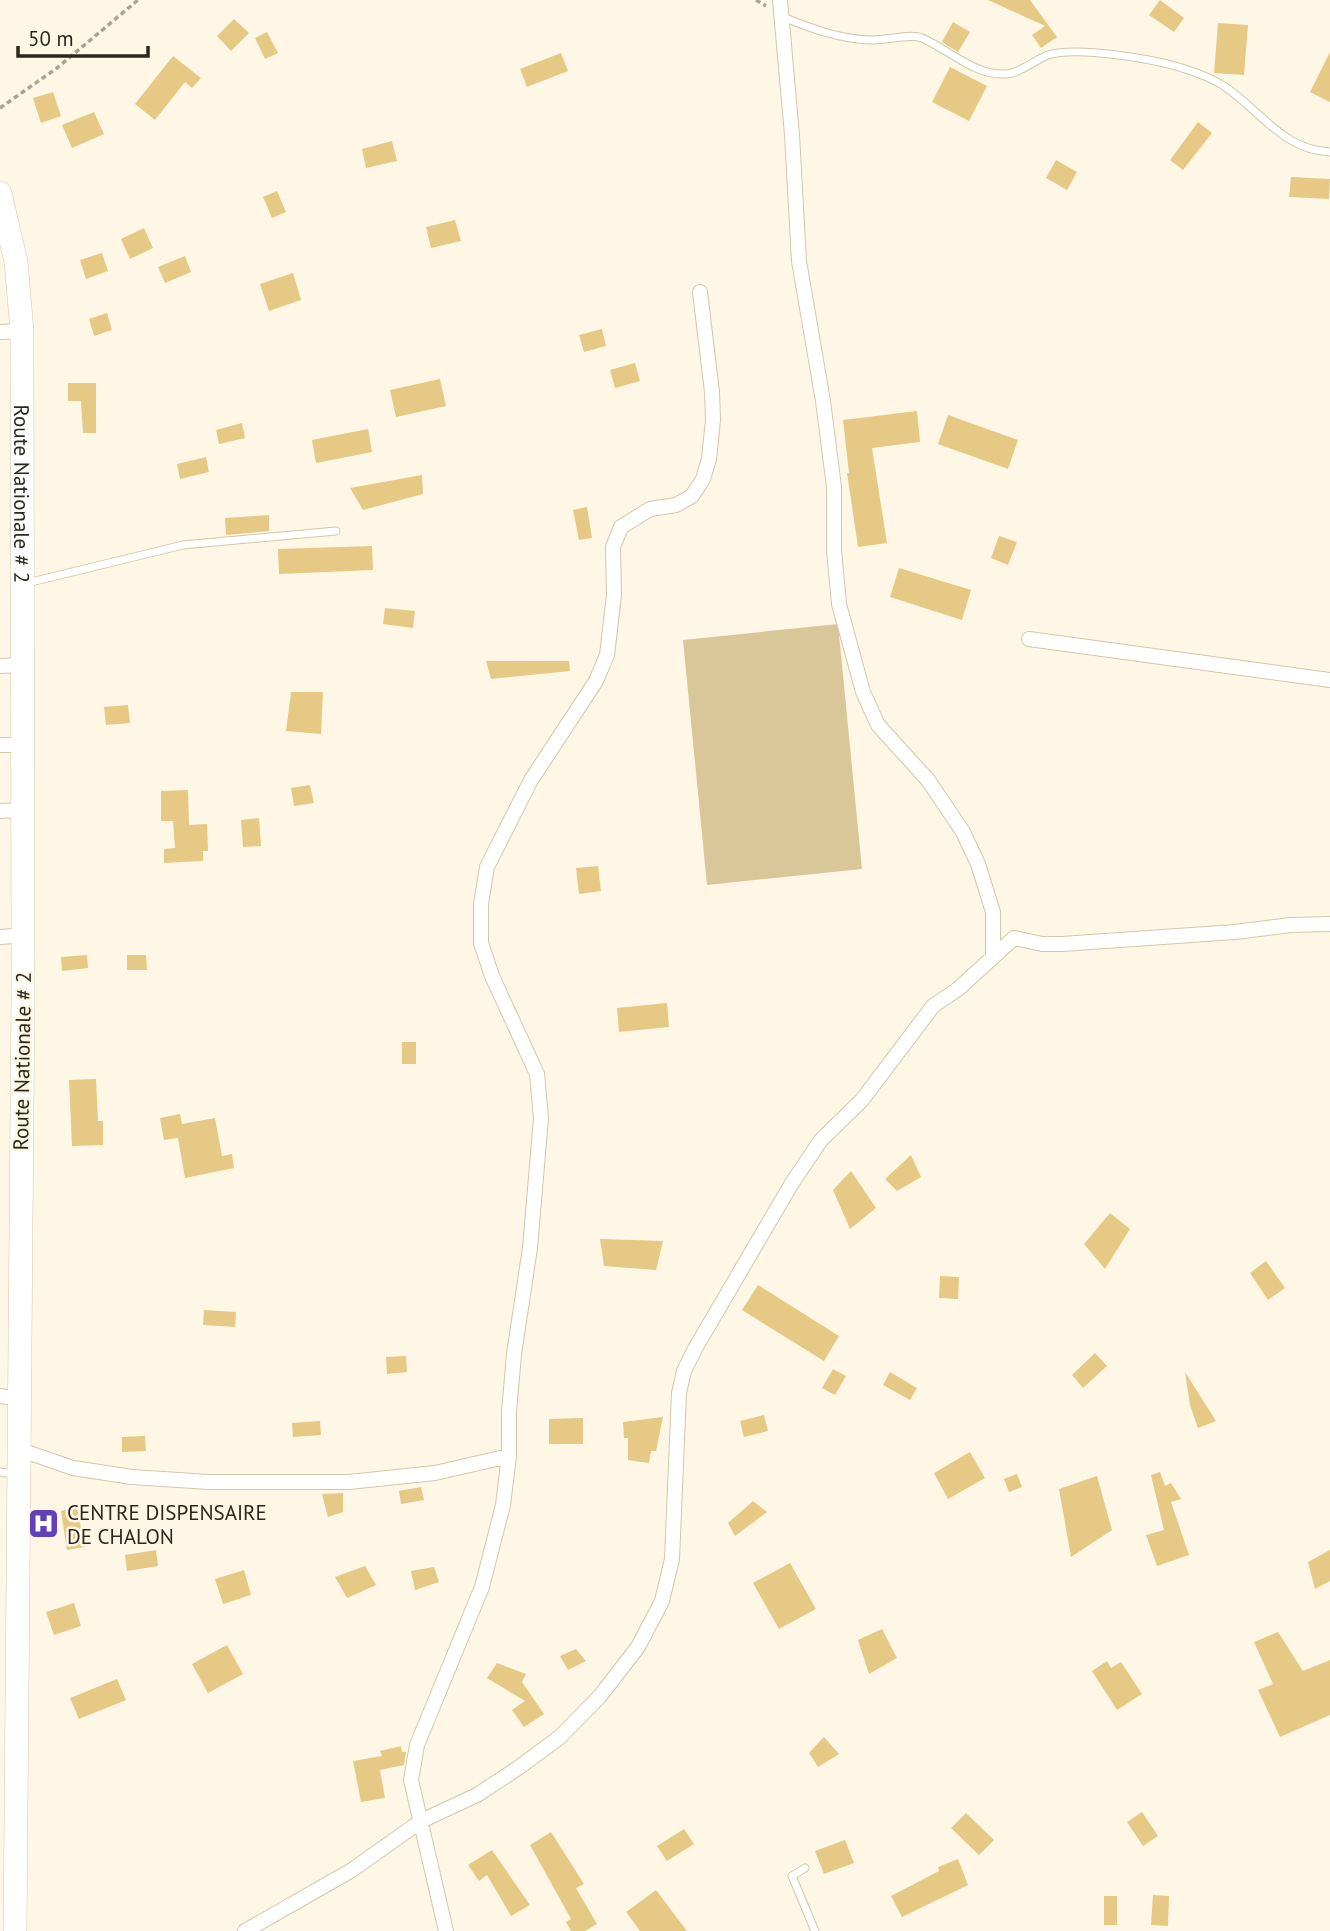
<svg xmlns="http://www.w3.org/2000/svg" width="1330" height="1931" viewBox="0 0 1330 1931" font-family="'PT Sans',sans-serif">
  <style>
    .green { fill: #d9c799 }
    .building { fill: #e5c984 }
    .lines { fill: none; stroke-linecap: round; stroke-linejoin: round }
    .lane-casing { stroke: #d2c7ab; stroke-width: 9 }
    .street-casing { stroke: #d2c7ab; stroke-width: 16 }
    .primary-casing { stroke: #d2c7ab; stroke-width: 24 }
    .path { stroke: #aaa496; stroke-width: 3.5; stroke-dasharray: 5 3.5; stroke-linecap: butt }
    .lane { stroke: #fff; stroke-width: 7 }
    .street { stroke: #fff; stroke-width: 14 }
    .primary { stroke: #fff; stroke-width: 23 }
    .labels { text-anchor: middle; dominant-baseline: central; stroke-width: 5; stroke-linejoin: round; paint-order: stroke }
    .street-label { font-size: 21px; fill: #2c271d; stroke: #fef7e6 }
    .poi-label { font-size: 21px; fill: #2c271d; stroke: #fef7e6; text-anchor: start }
  </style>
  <rect width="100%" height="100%" fill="#fef7e6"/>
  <path class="green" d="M 838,624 L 862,869 L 707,885 L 683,640 Z"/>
  <path class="building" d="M 988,0 L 1030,0 L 1057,37 L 1041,48 L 1032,35 L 1045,26 Z
    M 1160,0 L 1184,18 L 1174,32 L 1149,15 Z
    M 234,19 L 249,33 L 231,51 L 217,36 Z
    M 953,22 L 970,32 L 958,52 L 942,42 Z
    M 1218,23 L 1248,25 L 1244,75 L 1214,73 Z
    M 267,32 L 278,53 L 265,59 L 255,38 Z
    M 1330,52 L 1330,102 L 1310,92 Z
    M 561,53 L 568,71 L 527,87 L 520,69 Z
    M 173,56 L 201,78 L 192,88 L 185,82 L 155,120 L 135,104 Z
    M 950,67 L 987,86 L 969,121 L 932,102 Z
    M 53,92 L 61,116 L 41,123 L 33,98 Z
    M 94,112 L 104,134 L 72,148 L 62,125 Z
    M 1198,122 L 1212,133 L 1183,170 L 1170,160 Z
    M 392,141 L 397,161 L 366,168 L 362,149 Z
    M 1056,160 L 1077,172 L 1067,190 L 1046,178 Z
    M 1291,177 L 1330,179 L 1329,199 L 1289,197 Z
    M 277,191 L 286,212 L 272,218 L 263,197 Z
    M 455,220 L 461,241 L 431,248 L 426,227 Z
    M 144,228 L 153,248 L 130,259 L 121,239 Z
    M 102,253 L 108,271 L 86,279 L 80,260 Z
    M 185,256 L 191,272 L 165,283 L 158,267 Z
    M 293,273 L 301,300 L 269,311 L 260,284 Z
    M 107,313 L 112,330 L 94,336 L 89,319 Z
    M 602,329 L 606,346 L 584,352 L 579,335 Z
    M 635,363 L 640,381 L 615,388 L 610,370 Z
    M 440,379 L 446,406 L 396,417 L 390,390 Z
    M 68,383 L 96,383 L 96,433 L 83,433 L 81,401 L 68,401 Z
    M 917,411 L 920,442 L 872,448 L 887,543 L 858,547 L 847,473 L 849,473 L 843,420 Z
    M 948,415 L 1018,440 L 1008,469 L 938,444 Z
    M 242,423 L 245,438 L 219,444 L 216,430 Z
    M 368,429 L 372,452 L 316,463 L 312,440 Z
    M 206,457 L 209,472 L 180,479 L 177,464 Z
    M 422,475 L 423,494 L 363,510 L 350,488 Z
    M 587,507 L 592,538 L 579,540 L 573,510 Z
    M 269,515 L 269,531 L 226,535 L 225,518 Z
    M 999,536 L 1017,542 L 1008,565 L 991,558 Z
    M 372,546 L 373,570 L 279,574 L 278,549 Z
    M 899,568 L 971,590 L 962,620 L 890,597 Z
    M 385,608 L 415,611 L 413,628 L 383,624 Z
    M 486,661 L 569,661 L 570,671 L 491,679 Z
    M 291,692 L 323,692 L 321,734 L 286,731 Z
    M 128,705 L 130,723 L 106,725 L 104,707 Z
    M 310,785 L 314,803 L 294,806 L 291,788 Z
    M 188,790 L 189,825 L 207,824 L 208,851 L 203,851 L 203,861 L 164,863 L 164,849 L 175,848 L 173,821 L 161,821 L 161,791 Z
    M 259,818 L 261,846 L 243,847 L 241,820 Z
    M 598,866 L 601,891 L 579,894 L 576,868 Z
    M 87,955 L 88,968 L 62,971 L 61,957 Z
    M 127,955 L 146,955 L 147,970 L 127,970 Z
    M 667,1003 L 669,1027 L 619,1032 L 617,1008 Z
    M 402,1042 L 416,1042 L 416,1064 L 402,1064 Z
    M 96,1079 L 98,1121 L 103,1121 L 103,1145 L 72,1146 L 69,1080 Z
    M 180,1114 L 182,1124 L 215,1118 L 222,1156 L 232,1154 L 234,1168 L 185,1178 L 178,1138 L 164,1140 L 160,1118 Z
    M 911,1155 L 921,1177 L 897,1191 L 885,1179 Z
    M 851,1171 L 876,1208 L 850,1229 L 833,1190 Z
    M 1110,1213 L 1130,1229 L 1105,1269 L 1084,1244 Z
    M 600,1239 L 663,1241 L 656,1270 L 604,1266 Z
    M 1266,1261 L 1285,1288 L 1268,1300 L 1250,1273 Z
    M 940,1276 L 959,1277 L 958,1299 L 939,1298 Z
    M 758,1285 L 839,1336 L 824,1361 L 742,1310 Z
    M 204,1310 L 236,1312 L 235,1327 L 203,1325 Z
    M 1095,1353 L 1107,1366 L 1083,1388 L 1072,1375 Z
    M 406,1356 L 407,1372 L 387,1374 L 386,1357 Z
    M 833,1369 L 846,1376 L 835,1395 L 822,1388 Z
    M 890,1372 L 917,1388 L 910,1400 L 883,1385 Z
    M 1185,1372 L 1216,1421 L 1198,1428 L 1190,1405 Z
    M 764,1415 L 768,1431 L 744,1437 L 740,1421 Z
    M 663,1417 L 656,1451 L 651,1451 L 649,1463 L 628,1460 L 628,1438 L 624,1438 L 623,1422 Z
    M 583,1418 L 583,1444 L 549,1444 L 549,1419 Z
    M 320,1421 L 321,1435 L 293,1437 L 292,1423 Z
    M 145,1436 L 146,1451 L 122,1452 L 122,1437 Z
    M 970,1452 L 985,1478 L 948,1499 L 934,1473 Z
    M 1160,1472 L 1165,1486 L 1171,1483 L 1181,1499 L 1171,1502 L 1189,1555 L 1157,1566 L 1146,1535 L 1164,1530 L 1151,1475 Z
    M 1017,1474 L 1022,1487 L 1009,1492 L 1004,1479 Z
    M 1097,1476 L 1112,1530 L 1071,1557 L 1059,1489 Z
    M 421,1487 L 424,1500 L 401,1504 L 399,1491 Z
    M 343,1493 L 343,1512 L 328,1517 L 322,1494 Z
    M 753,1501 L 767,1512 L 735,1536 L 728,1523 Z
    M 77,1508 L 85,1547 L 67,1550 L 61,1511 Z
    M 156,1550 L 158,1566 L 127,1571 L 125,1555 Z
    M 1330,1550 L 1330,1581 L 1315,1589 L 1308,1562 Z
    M 790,1563 L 816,1609 L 779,1629 L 753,1583 Z
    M 365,1566 L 376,1585 L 347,1598 L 335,1577 Z
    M 434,1567 L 439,1582 L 415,1590 L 411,1571 Z
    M 244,1570 L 251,1595 L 223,1604 L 215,1579 Z
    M 74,1603 L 81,1626 L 54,1635 L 46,1612 Z
    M 882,1629 L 897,1658 L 869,1674 L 858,1640 Z
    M 1278,1632 L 1303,1671 L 1330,1660 L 1330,1715 L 1280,1737 L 1258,1690 L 1273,1684 L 1254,1642 Z
    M 227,1645 L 243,1674 L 208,1693 L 192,1664 Z
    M 576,1649 L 586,1661 L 568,1670 L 560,1656 Z
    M 1107,1661 L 1111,1668 L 1121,1662 L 1142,1694 L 1117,1710 L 1092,1671 Z
    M 497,1663 L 526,1674 L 522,1682 L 544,1714 L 524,1727 L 512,1710 L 525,1701 L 487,1678 Z
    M 117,1679 L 126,1700 L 79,1719 L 70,1698 Z
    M 824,1737 L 839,1754 L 818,1767 L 809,1753 Z
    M 401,1746 L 402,1752 L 406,1752 L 404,1765 L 380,1770 L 385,1798 L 361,1802 L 353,1761 L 382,1756 L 380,1751 Z
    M 1142,1812 L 1158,1836 L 1143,1846 L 1127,1822 Z
    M 966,1813 L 994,1840 L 979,1855 L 951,1828 Z
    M 684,1829 L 694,1844 L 667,1861 L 657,1846 Z
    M 551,1832 L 584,1884 L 576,1888 L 597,1924 L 585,1931 L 571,1931 L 566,1922 L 571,1919 L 530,1845 Z
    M 845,1840 L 854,1863 L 824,1874 L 815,1851 Z
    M 492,1850 L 530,1905 L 511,1916 L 487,1875 L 479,1881 L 468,1865 Z
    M 958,1859 L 968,1885 L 902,1917 L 891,1896 L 939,1871 L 938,1867 Z
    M 656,1890 L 687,1931 L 640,1931 L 626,1912 Z
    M 1153,1895 L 1169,1896 L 1168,1926 L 1151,1925 Z
    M 1104,1896 L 1117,1896 L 1117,1925 L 1104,1925 Z"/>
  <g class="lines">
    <defs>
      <path id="lane" d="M 783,17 C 810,28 839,39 870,40 C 884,41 910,33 922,38 C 948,49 975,76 1005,74 C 1019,74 1035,60 1048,55 C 1078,46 1155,59 1185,69 C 1198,73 1213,79 1224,86 C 1261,111 1283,150 1330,152
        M 27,583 L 183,545 L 336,531
        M 0,1472 L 17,1475
        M 805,1868 L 792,1876 L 815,1931"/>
      <path id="street" d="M 780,0 L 792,135 L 799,261 L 823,401 L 834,487 L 834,550 L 839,604 L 863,692 L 878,725 L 928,780 L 963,832 L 978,864 L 993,912 L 993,956
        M 0,332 L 22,331
        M 1029,639 L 1330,680
        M 0,666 L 24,665
        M 0,745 L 23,745
        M 0,811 L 22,810
        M 0,937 L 24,935
        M 0,1396 L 19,1399
        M 18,1449 L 73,1468 L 132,1477 L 209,1482 L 349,1482 L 435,1473 L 509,1456
        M 245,1931 L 352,1870 L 421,1821 L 477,1795 L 518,1768 L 560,1737 L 600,1696 L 638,1647 L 662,1601 L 672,1559 L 679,1393 L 684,1371 L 696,1347 L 792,1183 L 821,1140 L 862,1100 L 933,1006 L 958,989 L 1014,938 L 1042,944 L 1062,944 L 1235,932 L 1291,925 L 1330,924
        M 446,1931 L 411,1780 L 417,1745 L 482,1587 L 503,1505 L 509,1456 L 509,1412 L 514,1354 L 530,1248 L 541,1118 L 537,1074 L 492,976 L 481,943 L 481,904 L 487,867 L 531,780 L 596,681 L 607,655 L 614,595 L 613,547 L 621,527 L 650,509 L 676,505 L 692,496 L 703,479 L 709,459 L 713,420 L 712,392 L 700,292"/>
      <g id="primary">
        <path id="s1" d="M 0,193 L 16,262 L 22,331 L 23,992 L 15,1931"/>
      </g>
    </defs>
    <use href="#lane" class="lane-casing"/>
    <use href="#street" class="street-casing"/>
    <use href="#primary" class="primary-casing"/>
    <path class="path" d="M 756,0 L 766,6
      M 0,108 L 57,68 L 138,0"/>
    <use href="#lane" class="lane"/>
    <use href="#street" class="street"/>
    <use href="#primary" class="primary"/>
  </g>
  <defs>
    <symbol id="hospital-square" viewBox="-11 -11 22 22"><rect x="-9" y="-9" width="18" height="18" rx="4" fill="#6440b8" stroke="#fef7e6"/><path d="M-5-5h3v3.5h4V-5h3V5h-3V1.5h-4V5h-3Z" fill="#fff"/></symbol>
  </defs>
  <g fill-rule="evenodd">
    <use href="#hospital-square" x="26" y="1506" width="35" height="35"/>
  </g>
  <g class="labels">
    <g class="street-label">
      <text stroke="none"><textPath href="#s1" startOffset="303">Route Nationale # 2</textPath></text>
      <text transform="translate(22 1061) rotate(-89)">Route Nationale # 2</text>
    </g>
    <g class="poi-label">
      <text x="67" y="1512">CENTRE DISPENSAIRE<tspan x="67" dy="24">DE CHALON</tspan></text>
    </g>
  </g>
  <path d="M18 46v10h130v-10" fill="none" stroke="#2c271d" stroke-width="3.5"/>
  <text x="28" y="46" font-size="21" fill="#2c271d" stroke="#fef7e6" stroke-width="5" paint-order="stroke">50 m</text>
</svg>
